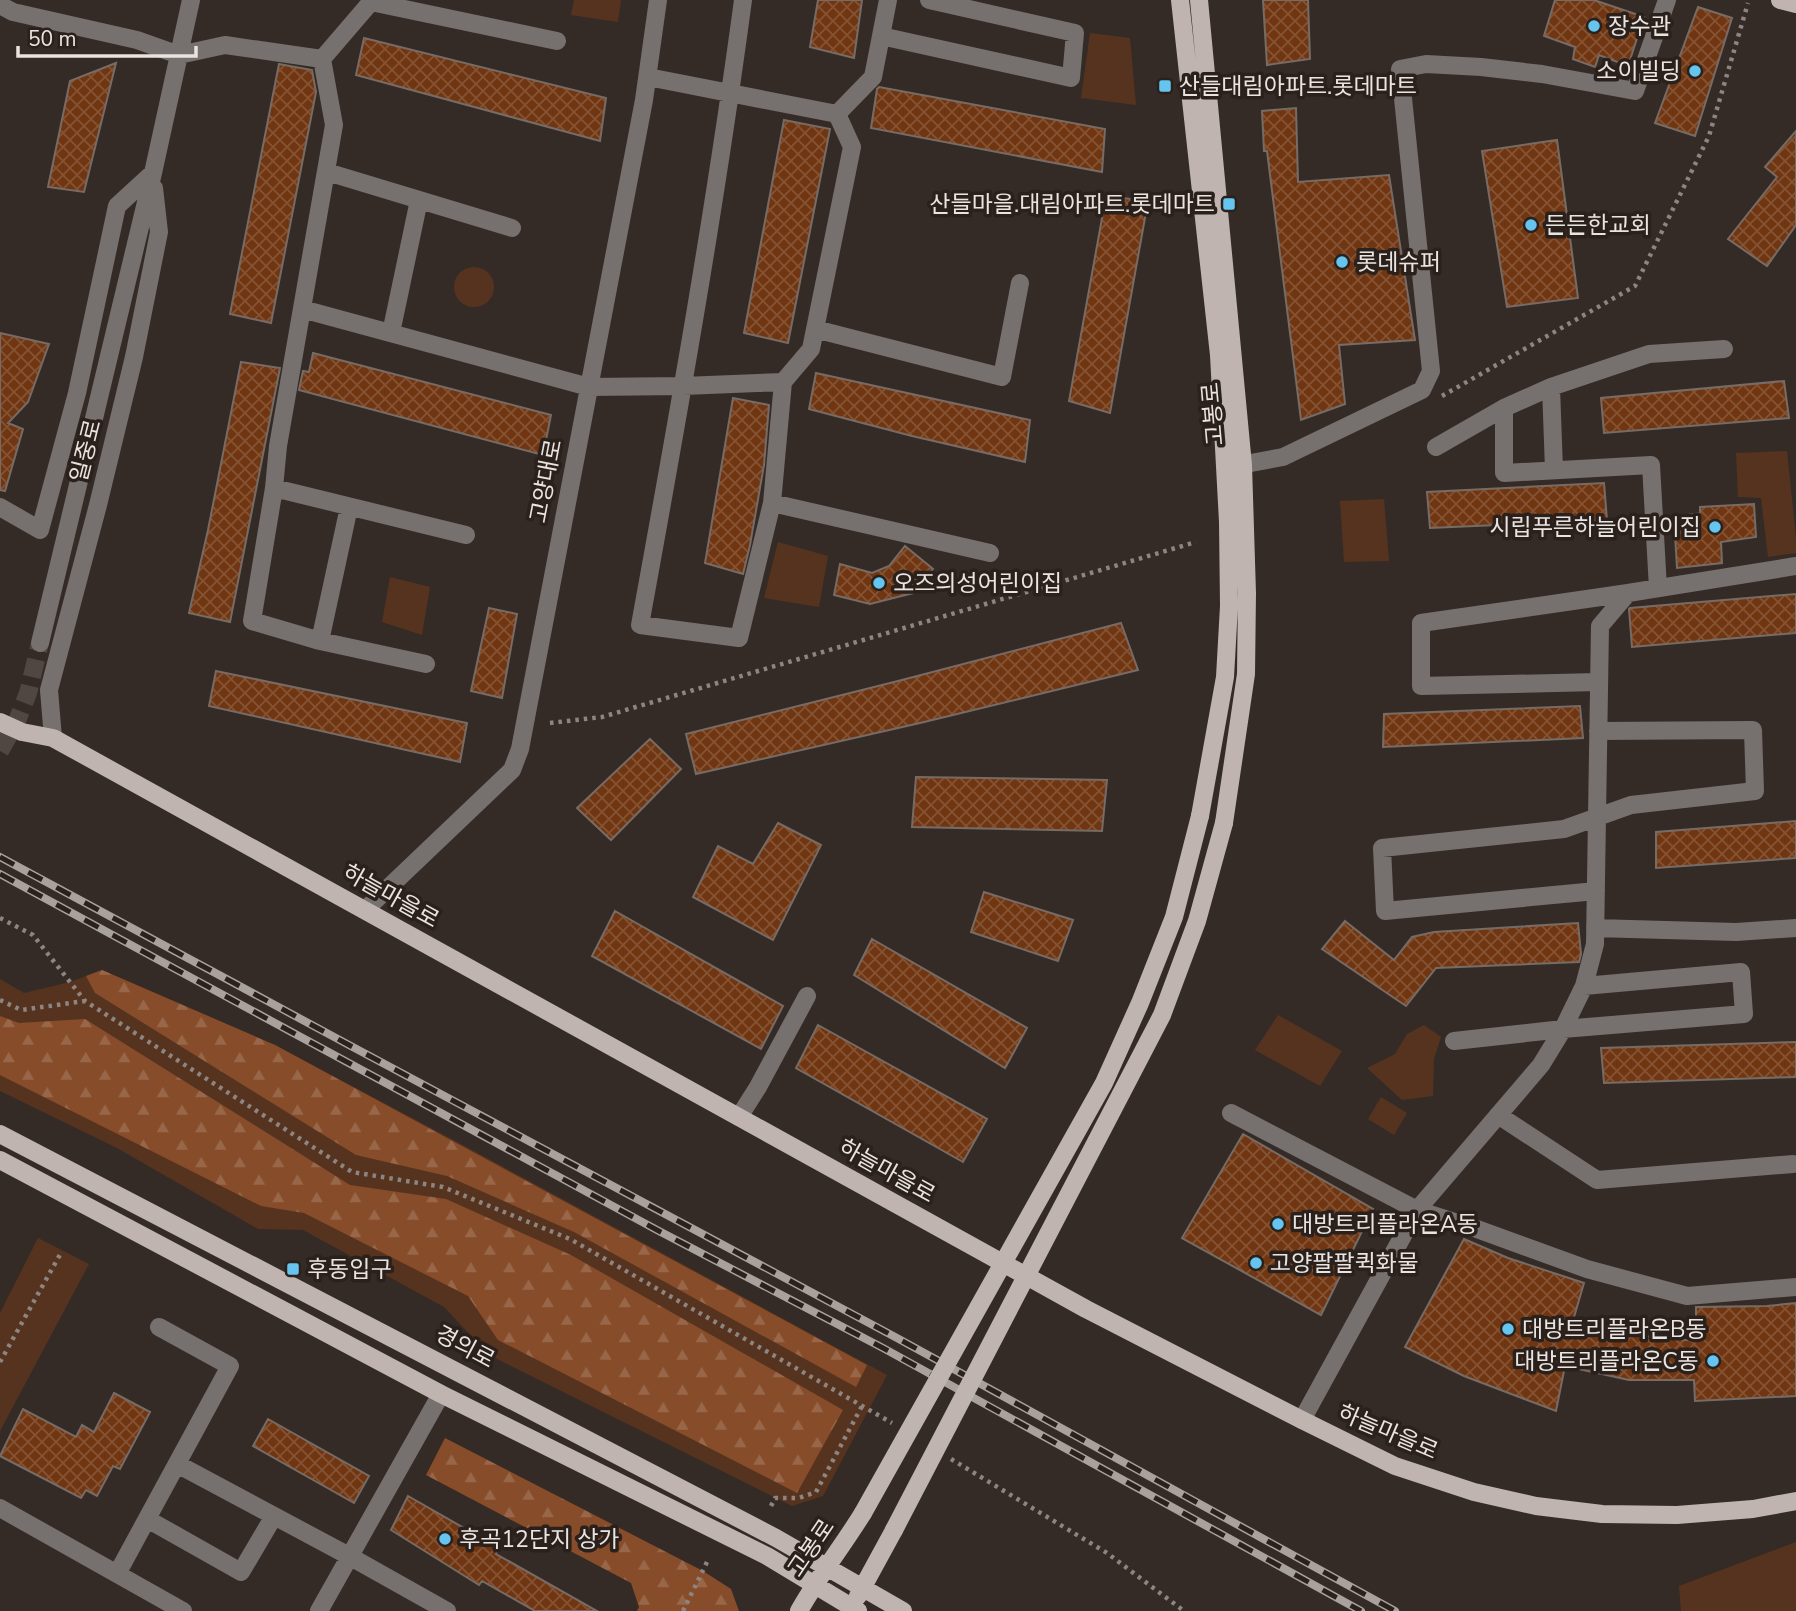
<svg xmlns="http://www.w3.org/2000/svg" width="1796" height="1611" viewBox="0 0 1796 1611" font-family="'Nunito Sans','Noto Sans KR',sans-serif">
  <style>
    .green { fill: #56331f }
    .forest { fill: url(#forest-firs) }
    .building { fill: url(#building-cross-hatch); stroke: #776b65; stroke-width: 2 }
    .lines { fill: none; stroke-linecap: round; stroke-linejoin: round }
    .minor-tunnel { stroke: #504742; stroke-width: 18; stroke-dasharray: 18 9; stroke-linecap: butt }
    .path { stroke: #8d8581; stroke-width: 4.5; stroke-dasharray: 3.5 5; stroke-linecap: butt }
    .minor { stroke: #76716e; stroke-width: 18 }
    .major { stroke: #bfb4af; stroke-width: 18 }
    .rail-casing { stroke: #a8a19d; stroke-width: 8 }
    .rail { stroke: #2b211c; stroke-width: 5; stroke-dasharray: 16; stroke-linecap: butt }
    .major-bridge { stroke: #bfb4af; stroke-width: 18 }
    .poi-dot { fill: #65c5ef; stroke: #2b211c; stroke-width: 2.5 }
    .labels { text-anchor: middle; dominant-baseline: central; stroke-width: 7; stroke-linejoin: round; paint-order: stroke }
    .poi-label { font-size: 23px; fill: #eae4e0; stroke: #2b211c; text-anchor: start }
    .street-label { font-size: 23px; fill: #eae4e0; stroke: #2b211c }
  </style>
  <defs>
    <pattern id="forest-firs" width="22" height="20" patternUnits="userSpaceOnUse" patternTransform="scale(1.75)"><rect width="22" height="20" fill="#874c29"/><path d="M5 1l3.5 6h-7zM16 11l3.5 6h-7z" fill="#986648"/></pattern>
    <pattern id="building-cross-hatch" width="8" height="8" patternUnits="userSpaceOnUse" patternTransform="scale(1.75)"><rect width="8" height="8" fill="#703612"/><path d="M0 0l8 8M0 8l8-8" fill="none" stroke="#855334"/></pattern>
  </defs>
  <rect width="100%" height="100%" fill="#352b26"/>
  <path class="green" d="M 574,0 L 621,0 L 618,22 L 571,15 Z
    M 1090,33 L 1130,38 L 1136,105 L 1081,98 Z
    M454 287a20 20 0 1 1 40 0a20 20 0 1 1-40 0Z
    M 1787,451 L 1796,538 L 1796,553 L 1768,557 L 1761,498 L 1738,497 L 1736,453 Z
    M 1384,499 L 1389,561 L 1344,562 L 1340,501 Z
    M 778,542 L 828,556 L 819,607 L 764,598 Z
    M 390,577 L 430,587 L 422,635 L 382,622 Z
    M 102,970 L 275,1045 L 461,1144 L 887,1375 L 823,1496 L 792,1506 L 489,1355 L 444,1307 L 303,1230 L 258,1229 L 117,1148 L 0,1091 L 0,979 L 24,993 L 70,982 Z
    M 1278,1015 L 1342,1051 L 1320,1086 L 1255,1050 Z
    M 1424,1025 L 1441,1037 L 1434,1059 L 1433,1096 L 1402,1100 L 1367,1068 L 1395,1054 L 1407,1034 Z
    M 1381,1097 L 1407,1113 L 1394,1135 L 1368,1119 Z
    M 38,1238 L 89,1264 L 0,1431 L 0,1313 Z
    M 1796,1542 L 1796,1611 L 1681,1611 L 1679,1586 Z"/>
  <path class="forest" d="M 102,970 L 275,1045 L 867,1365 L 856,1387 L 574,1232 L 447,1176 L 356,1155 L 95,993 L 86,976 Z
    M 0,1016 L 19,1023 L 85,1019 L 350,1185 L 446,1199 L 571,1255 L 843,1410 L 797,1493 L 498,1340 L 468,1296 L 304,1213 L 261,1206 L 0,1075 Z
    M 445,1438 L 703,1571 L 731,1589 L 739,1611 L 637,1611 L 639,1607 L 631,1583 L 426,1475 Z"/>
  <path class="building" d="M 818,0 L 862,0 L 854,58 L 810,47 Z
    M 1263,0 L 1308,0 L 1310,59 L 1267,65 Z
    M 1555,0 L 1594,0 L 1644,17 L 1628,66 L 1599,55 L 1595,67 L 1573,59 L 1575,47 L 1544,36 Z
    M 1698,7 L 1732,18 L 1695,136 L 1655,123 Z
    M 364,38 L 606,98 L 600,141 L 356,75 Z
    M 116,63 L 84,192 L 48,187 L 70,81 Z
    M 279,64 L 312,70 L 316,92 L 271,323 L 230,314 Z
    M 879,87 L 1105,129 L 1102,172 L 871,128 L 877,89 Z
    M 1296,108 L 1298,182 L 1389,175 L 1415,340 L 1339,345 L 1345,404 L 1301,420 L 1267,151 L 1264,151 L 1262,111 Z
    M 784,120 L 830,129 L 788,343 L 744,333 Z
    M 1796,131 L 1796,225 L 1767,266 L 1728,239 L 1777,177 L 1765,167 Z
    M 1557,140 L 1578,298 L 1507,307 L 1482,151 Z
    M 1106,196 L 1148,201 L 1110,413 L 1069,401 Z
    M 0,333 L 49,344 L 28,402 L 8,423 L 23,429 L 5,491 L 0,490 Z
    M 313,353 L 551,415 L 543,455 L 299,390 L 303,371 L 309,372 Z
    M 241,362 L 280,368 L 230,622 L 189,613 L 208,530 Z
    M 816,373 L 1030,420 L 1025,462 L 912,436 L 809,409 Z
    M 1784,381 L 1789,418 L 1604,433 L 1601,398 Z
    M 733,398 L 769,405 L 764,465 L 750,545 L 743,574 L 705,563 Z
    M 1604,483 L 1607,520 L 1430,528 L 1427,492 Z
    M 1754,504 L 1756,537 L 1721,542 L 1722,563 L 1677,568 L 1674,517 L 1700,513 L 1700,507 Z
    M 905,546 L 933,569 L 913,593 L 870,604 L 834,595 L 840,564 L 872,573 L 889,566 Z
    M 1796,594 L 1796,633 L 1632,647 L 1629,609 L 1630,608 Z
    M 489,608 L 517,614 L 502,698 L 471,691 Z
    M 1121,623 L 1138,670 L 920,723 L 696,774 L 686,734 L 898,681 Z
    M 216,671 L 467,723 L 460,762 L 209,706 Z
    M 1580,706 L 1583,738 L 1383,747 L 1384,714 Z
    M 650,739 L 681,769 L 611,840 L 577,808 Z
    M 916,777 L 1107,780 L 1102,831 L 912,827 Z
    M 1796,821 L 1796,858 L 1656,868 L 1656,832 Z
    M 778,823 L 821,845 L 773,940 L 693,897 L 718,846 L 753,864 Z
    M 984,892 L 1073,920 L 1058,961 L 971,932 Z
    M 615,911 L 783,1006 L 761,1049 L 592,956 Z
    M 1345,921 L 1394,960 L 1412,937 L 1434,932 L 1578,923 L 1581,954 L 1579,962 L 1436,968 L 1406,1006 L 1322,949 Z
    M 872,939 L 1027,1028 L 1005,1068 L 854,975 Z
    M 818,1025 L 987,1119 L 963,1162 L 796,1068 Z
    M 1796,1042 L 1796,1077 L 1604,1083 L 1601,1048 Z
    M 1243,1134 L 1373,1209 L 1321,1315 L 1182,1238 Z
    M 1464,1239 L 1508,1258 L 1584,1283 L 1572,1324 L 1632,1335 L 1696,1341 L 1696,1307 L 1767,1306 L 1796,1303 L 1796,1396 L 1695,1401 L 1694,1380 L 1629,1380 L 1565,1366 L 1556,1411 L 1464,1376 L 1405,1347 Z
    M 114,1393 L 150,1412 L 120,1469 L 113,1466 L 97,1496 L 86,1490 L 81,1498 L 0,1456 L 23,1409 L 76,1437 L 82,1425 L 94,1432 Z
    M 268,1419 L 369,1476 L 354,1503 L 253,1446 Z
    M 408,1496 L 499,1548 L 496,1554 L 597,1611 L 535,1611 L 482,1581 L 479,1585 L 391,1530 Z"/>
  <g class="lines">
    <path class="minor-tunnel" d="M 0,751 L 17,721 L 28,693 L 40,643"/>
    <path class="path" d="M 1442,396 L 1635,286 L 1709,136 L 1748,3
      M 550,723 L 602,717 L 1196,542
      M 0,918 L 33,935 L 85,1001 L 352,1172 L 443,1187 L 570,1239 L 892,1423
      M 0,1000 L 21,1010 L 85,1001
      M 0,1362 L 62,1251
      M 951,1459 L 1107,1553 L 1184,1611
      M 771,1506 L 775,1498 L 799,1498 L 816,1492 L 862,1406
      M 683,1611 L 707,1562"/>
    <path class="minor" d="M 743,0 C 715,209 678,417 640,625 L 739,638 L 772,503 L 783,382
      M 0,5 L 13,12 L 137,40 L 179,55 L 225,45 L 322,59
      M 881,36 L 1071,78 L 1075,33 L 929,0
      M 322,59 L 334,125 L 278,446 L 274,488 L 252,621 L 320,641 L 426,664
      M 322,59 L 371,2 L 557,41
      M 837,114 L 873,77 L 888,0
      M 327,172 L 512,228
      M 302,309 L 589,387 L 683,386 L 783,382 L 811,349 L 852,147 L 837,114 L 648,77
      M 815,329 L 1002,377 L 1020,283
      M 391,333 L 419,200
      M 1551,387 L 1554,470
      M 1504,408 L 1504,473 L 1651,465 L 1658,588
      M 1436,447 L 1504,408 L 1551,387 L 1649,354 L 1724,349
      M 1229,467 L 1283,457 L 1422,390 L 1431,371 L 1400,69 L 1426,64 L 1481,67 L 1542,74 L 1635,91 L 1667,0
      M 274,488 L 466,535
      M 772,503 L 990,553
      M 0,507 L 40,530 L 77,393 L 117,206 L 153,173
      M 320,641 L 349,507
      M 40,643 L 153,173 L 191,0
      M 1598,682 L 1421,686 L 1421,623 L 1628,593
      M 53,738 L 49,690 L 98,505 L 134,357 L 159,232 L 154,188
      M 1596,891 L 1385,911 L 1382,848 L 1564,829 L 1631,805 L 1755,791 L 1753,730 L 1598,731
      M 365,910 L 512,770 L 520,749 L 644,100 L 658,0
      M 1595,928 L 1736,932 L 1796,928
      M 1454,1041 L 1563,1029 L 1744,1014 L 1741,972 L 1584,986
      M 1231,1113 L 1417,1210 L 1477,1229 L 1587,1269 L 1687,1296 L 1796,1287
      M 1498,1115 L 1597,1180 L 1793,1164
      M 739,1117 L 758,1087 L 807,996
      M 1302,1420 L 1417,1210 L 1541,1065 L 1563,1029 L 1584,986 L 1595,944 L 1600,626 L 1628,593 L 1796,566
      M 177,1464 L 349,1556 L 447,1611
      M 0,1508 L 183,1611
      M 147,1519 L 241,1572 L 274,1516
      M 117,1574 L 230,1366 L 159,1327
      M 319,1611 L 441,1394"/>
    <path class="major" d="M 1180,0 L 1219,355 L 1228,522 L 1229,606 L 1225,677 L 1200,816
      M 1199,0 L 1243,465 L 1247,593 L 1246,674 L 1224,823
      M 1780,0 L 1796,4
      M 0,722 L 22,732 L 53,738 L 1086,1309 L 1302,1420 L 1395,1466 L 1474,1492 L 1536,1506 L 1602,1514 L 1677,1515 L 1753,1509 L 1796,1501
      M 0,1134 L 776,1538 L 903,1611
      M 0,1160 L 441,1394 L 767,1556 L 858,1611
      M 858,1596 L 894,1530
      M 799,1611 C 818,1577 842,1547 863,1513"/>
    <defs>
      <path id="rail" d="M 0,857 L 349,1045 L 897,1338 L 1395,1611
        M 0,874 L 657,1230 L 883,1348 L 1361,1611"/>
    </defs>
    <use href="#rail" class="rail-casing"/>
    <use href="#rail" class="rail"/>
    <path class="major-bridge" d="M 863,1513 L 1104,1083 L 1140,1003 L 1174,917 L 1200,816
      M 894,1530 L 1162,1015 L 1197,921 L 1224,823"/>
  </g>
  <g class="poi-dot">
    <circle cx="1594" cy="26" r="7"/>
    <circle cx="1695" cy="71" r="7"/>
    <rect x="1158" y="79" width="14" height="14" rx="3.5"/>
    <rect x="1222" y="197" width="14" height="14" rx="3.5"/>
    <circle cx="1531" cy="225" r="7"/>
    <circle cx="1342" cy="262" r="7"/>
    <circle cx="1715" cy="527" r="7"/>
    <circle cx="879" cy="583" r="7"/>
    <circle cx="1278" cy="1224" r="7"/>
    <circle cx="1256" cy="1263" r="7"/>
    <rect x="286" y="1262" width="14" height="14" rx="3.5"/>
    <circle cx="1508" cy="1329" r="7"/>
    <circle cx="1713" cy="1361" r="7"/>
    <circle cx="445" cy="1539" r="7"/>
  </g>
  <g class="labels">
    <g class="poi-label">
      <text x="1608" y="26">장수관</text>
      <text x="1681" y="71" text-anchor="end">소이빌딩</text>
      <text x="1179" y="86">산들대림아파트.롯데마트</text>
      <text x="1215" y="204" text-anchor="end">산들마을.대림아파트.롯데마트</text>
      <text x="1545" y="225">든든한교회</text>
      <text x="1356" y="262">롯데슈퍼</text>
      <text x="1701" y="527" text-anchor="end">시립푸른하늘어린이집</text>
      <text x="893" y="583">오즈의성어린이집</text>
      <text x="1292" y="1224">대방트리플라온A동</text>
      <text x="1270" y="1263">고양팔팔퀵화물</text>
      <text x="307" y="1269">후동입구</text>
      <text x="1522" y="1329">대방트리플라온B동</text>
      <text x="1699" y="1361" text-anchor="end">대방트리플라온C동</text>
      <text x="459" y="1539">후곡12단지 상가</text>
    </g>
    <g class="street-label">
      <text transform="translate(1213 414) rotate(-95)">고봉로</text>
      <text transform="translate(86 451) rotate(-76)">일중로</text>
      <text transform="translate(546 481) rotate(-79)">고양대로</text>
      <text transform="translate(391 896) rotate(29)">하늘마을로</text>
      <text transform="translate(887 1171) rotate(29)">하늘마을로</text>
      <text transform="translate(465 1347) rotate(28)">경의로</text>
      <text transform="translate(1388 1432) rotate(23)">하늘마을로</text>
      <text transform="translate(811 1548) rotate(-56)">고봉로</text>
    </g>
  </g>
  <path d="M18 46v10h178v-10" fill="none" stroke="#eae4e0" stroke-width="3.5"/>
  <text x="28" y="46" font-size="21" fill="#eae4e0" stroke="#2b211c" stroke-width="5" paint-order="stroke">50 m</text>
</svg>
